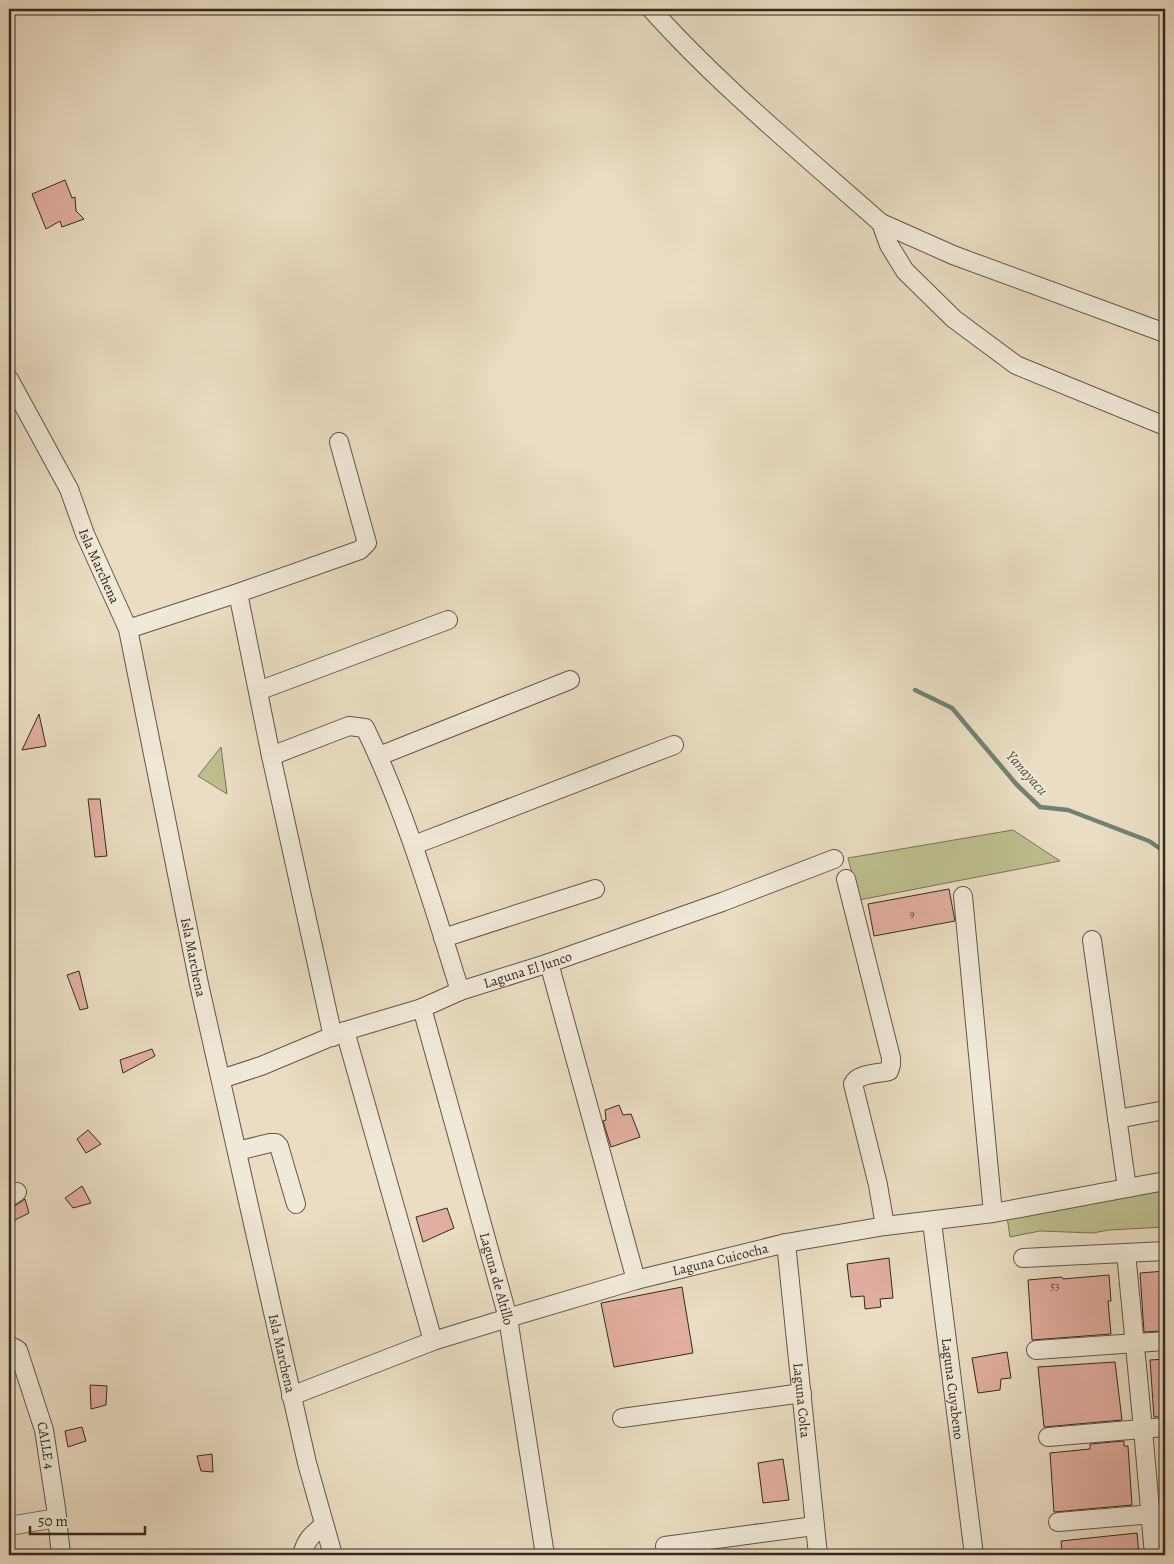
<svg xmlns="http://www.w3.org/2000/svg" width="1174" height="1564" viewBox="0 0 1174 1564" font-family="Alegreya,serif">
  <style>
    .green { fill: #bdbf8f; stroke: #787456 }
    .lines { fill: none; stroke-linecap: round; stroke-linejoin: round }
    .stream { stroke: #708274; stroke-width: 4.5 }
    .building { fill: #e2aea1; stroke: #332a1e }
    .minor-casing { stroke: #615747; stroke-width: 20 }
    .minor { stroke: #f1e9d8; stroke-width: 18 }
    .labels { text-anchor: middle; dominant-baseline: central; stroke-width: 4; stroke-linejoin: round; paint-order: stroke }
    .number-label { font-size: 11px; fill: #5f4b3f }
    .street-label { font-size: 14px; fill: #332a1e; stroke: #f1e9d8 }
    .water-label { font-size: 15px; font-style: italic; fill: #4c4f42; stroke: #f1e9d8 }
  </style>
  <rect width="100%" height="100%" fill="#eaddc3"/>
  <filter id="stains"><feTurbulence type="fractalNoise" baseFrequency=".004" numOctaves="4"/><feColorMatrix values="0 0 0 0 .2 0 0 0 0 .09 0 0 0 0 .02 0 0 0 .5 -.17"/></filter>
  <radialGradient id="worn" r=".72"><stop offset=".6" stop-color="#630" stop-opacity="0"/><stop offset="1" stop-color="#630" stop-opacity=".3"/></radialGradient>
  <path class="green" d="M 221,747 L 227,794 L 198,776 Z
    M 1013,830 L 1060,861 L 859,900 L 848,858 Z
    M 1163,1183 L 1165,1227 L 1109,1230 L 1093,1233 L 1040,1231 L 1010,1237 L 1005,1203 Z"/>
  <g class="lines">
    <path class="stream" d="M 915,690 L 952,708 L 1017,785 L 1040,807 L 1068,810 L 1149,841 L 1165,852"/>
  </g>
  <path class="building" d="M 65,180 L 72,198 L 75,197 L 76,211 L 84,219 L 62,227 L 60,221 L 46,229 L 32,194 Z
    M 39,714 L 46,746 L 22,750 Z
    M 88,799 L 100,799 L 107,856 L 95,857 Z
    M 949,889 L 955,921 L 874,936 L 868,904 Z
    M 79,971 L 88,1008 L 80,1010 L 67,975 Z
    M 152,1049 L 155,1056 L 123,1073 L 120,1060 Z
    M 619,1105 L 623,1115 L 631,1114 L 640,1137 L 611,1147 L 603,1121 L 606,1120 L 605,1110 Z
    M 88,1130 L 101,1144 L 86,1153 L 77,1139 Z
    M 82,1186 L 91,1203 L 73,1208 L 65,1198 Z
    M 25,1199 L 29,1213 L 13,1221 L 9,1212 L 9,1208 L 15,1206 Z
    M 447,1208 L 454,1228 L 423,1242 L 416,1217 Z
    M 889,1258 L 893,1298 L 880,1299 L 881,1307 L 865,1309 L 864,1296 L 851,1297 L 847,1264 Z
    M 1165,1271 L 1165,1331 L 1144,1332 L 1140,1273 Z
    M 1109,1275 L 1111,1301 L 1108,1301 L 1111,1334 L 1032,1340 L 1028,1280 L 1062,1277 L 1063,1279 Z
    M 682,1287 L 693,1353 L 614,1367 L 601,1303 Z
    M 1007,1352 L 1011,1378 L 1001,1379 L 1000,1390 L 978,1393 L 972,1358 Z
    M 1165,1359 L 1165,1417 L 1154,1417 L 1150,1360 Z
    M 1115,1362 L 1122,1420 L 1044,1427 L 1038,1367 Z
    M 90,1385 L 107,1386 L 106,1405 L 91,1409 Z
    M 82,1427 L 86,1441 L 68,1447 L 65,1431 Z
    M 1124,1441 L 1124,1446 L 1128,1446 L 1132,1505 L 1054,1512 L 1050,1453 L 1090,1449 L 1090,1444 Z
    M 212,1454 L 213,1472 L 201,1471 L 197,1456 Z
    M 783,1459 L 789,1500 L 763,1503 L 758,1463 Z
    M 1137,1533 L 1139,1555 L 1062,1555 L 1061,1541 Z"/>
  <g class="lines">
    <defs>
      <g id="minor">
        <path d="M 651,9 C 721,87 803,154 881,223 L 889,245 L 905,271 L 954,319 L 1016,365 L 1165,426"/>
        <path d="M 881,223 L 953,255 L 1165,333"/>
        <path id="s1" d="M 9,379 L 69,489 L 85,534 L 128,629 L 199,984 L 307,1463 L 333,1555"/>
        <path d="M 238,593 L 271,756 L 333,1037"/>
        <path d="M 128,629 L 238,593 L 360,550 L 367,543 L 339,442"/>
        <path d="M 258,691 L 448,620"/>
        <path d="M 271,756 L 349,726 L 365,728 C 406,812 432,902 460,991"/>
        <path d="M 379,756 L 570,680"/>
        <path d="M 414,845 L 674,745"/>
        <path d="M 846,879 L 891,1058 L 891,1065 L 889,1071 C 878,1074 858,1073 853,1084 L 878,1185 L 885,1226"/>
        <path d="M 963,896 L 993,1213"/>
        <path d="M 443,938 L 595,889"/>
        <path d="M 1092,940 L 1127,1188"/>
        <path d="M 549,963 L 636,1280"/>
        <path id="s2" d="M 422,1008 L 508,1318 L 545,1555"/>
        <path d="M 345,1031 L 433,1341"/>
        <path id="s3" d="M 221,1079 L 261,1066 L 345,1031 L 422,1008 L 460,991 L 549,963 L 722,902 L 834,859"/>
        <path d="M 1117,1119 L 1165,1110"/>
        <path d="M 237,1151 L 270,1143 L 276,1143 L 279,1146 L 296,1204"/>
        <path d="M 9,1197 L 17,1192"/>
        <path id="s4" d="M 932,1222 L 974,1555"/>
        <path id="s5" d="M 786,1243 L 818,1555"/>
        <path d="M 1126,1253 L 1143,1429 L 1154,1555"/>
        <path d="M 1023,1258 L 1165,1251"/>
        <path id="s6" d="M 9,1345 L 18,1350 L 44,1430 L 56,1508 L 61,1555"/>
        <path d="M 1036,1350 L 1165,1341"/>
        <path id="s7" d="M 291,1396 L 433,1341 L 508,1318 L 636,1280 L 786,1243 L 885,1226 L 993,1213 L 1165,1181"/>
        <path d="M 622,1418 L 802,1393"/>
        <path d="M 1048,1437 L 1165,1427"/>
        <path d="M 1058,1522 L 1165,1513"/>
        <path d="M 9,1526 L 57,1518"/>
        <path d="M 665,1546 L 814,1526"/>
        <path d="M 302,1555 C 306,1539 312,1535 324,1525"/>
      </g>
    </defs>
    <use href="#minor" class="minor-casing"/>
    <use href="#minor" class="minor"/>
  </g>
  <g class="labels">
    <g class="number-label">
      <text x="912" y="913">9</text>
      <text x="1055" y="1286">53</text>
    </g>
    <g class="street-label">
      <text stroke="none"><textPath href="#s1" startOffset="208">Isla Marchena</textPath></text>
      <text stroke="none"><textPath href="#s1" startOffset="612">Isla Marchena</textPath></text>
      <text stroke="none"><textPath href="#s3" startOffset="326">Laguna El Junco</textPath></text>
      <text stroke="none"><textPath href="#s7" startOffset="451">Laguna Cuicocha</textPath></text>
      <text stroke="none"><textPath href="#s2" startOffset="281">Laguna de Altillo</textPath></text>
      <text stroke="none"><textPath href="#s1" startOffset="1018">Isla Marchena</textPath></text>
      <text stroke="none"><textPath href="#s4" startOffset="168">Laguna Cuyabeno</textPath></text>
      <text stroke="none"><textPath href="#s5" startOffset="158">Laguna Colta</textPath></text>
      <text stroke="none"><textPath href="#s6" startOffset="110">CALLE 4</textPath></text>
    </g>
    <g class="water-label">
      <text transform="translate(1027 773) rotate(48)">Yanayacu</text>
    </g>
  </g>
  <rect width="1174" height="1564" fill="none" stroke="#eaddc3" stroke-width="30"/>
  <rect x="10" y="10" width="1154" height="1544" fill="none" stroke="#332a1e" stroke-width="2.5"/>
  <rect x="15" y="15" width="1144" height="1534" fill="none" stroke="#332a1e"/>
  <path d="M30 1526v8h115v-8" fill="none" stroke="#332a1e" stroke-width="2.5"/>
  <text x="38" y="1526" font-size="15" fill="#332a1e" stroke="#f1e9d8" stroke-width="4" paint-order="stroke">50 m</text>
  <rect width="100%" height="100%" filter="url(#stains)"/>
  <rect width="100%" height="100%" fill="url(#worn)"/>
</svg>
